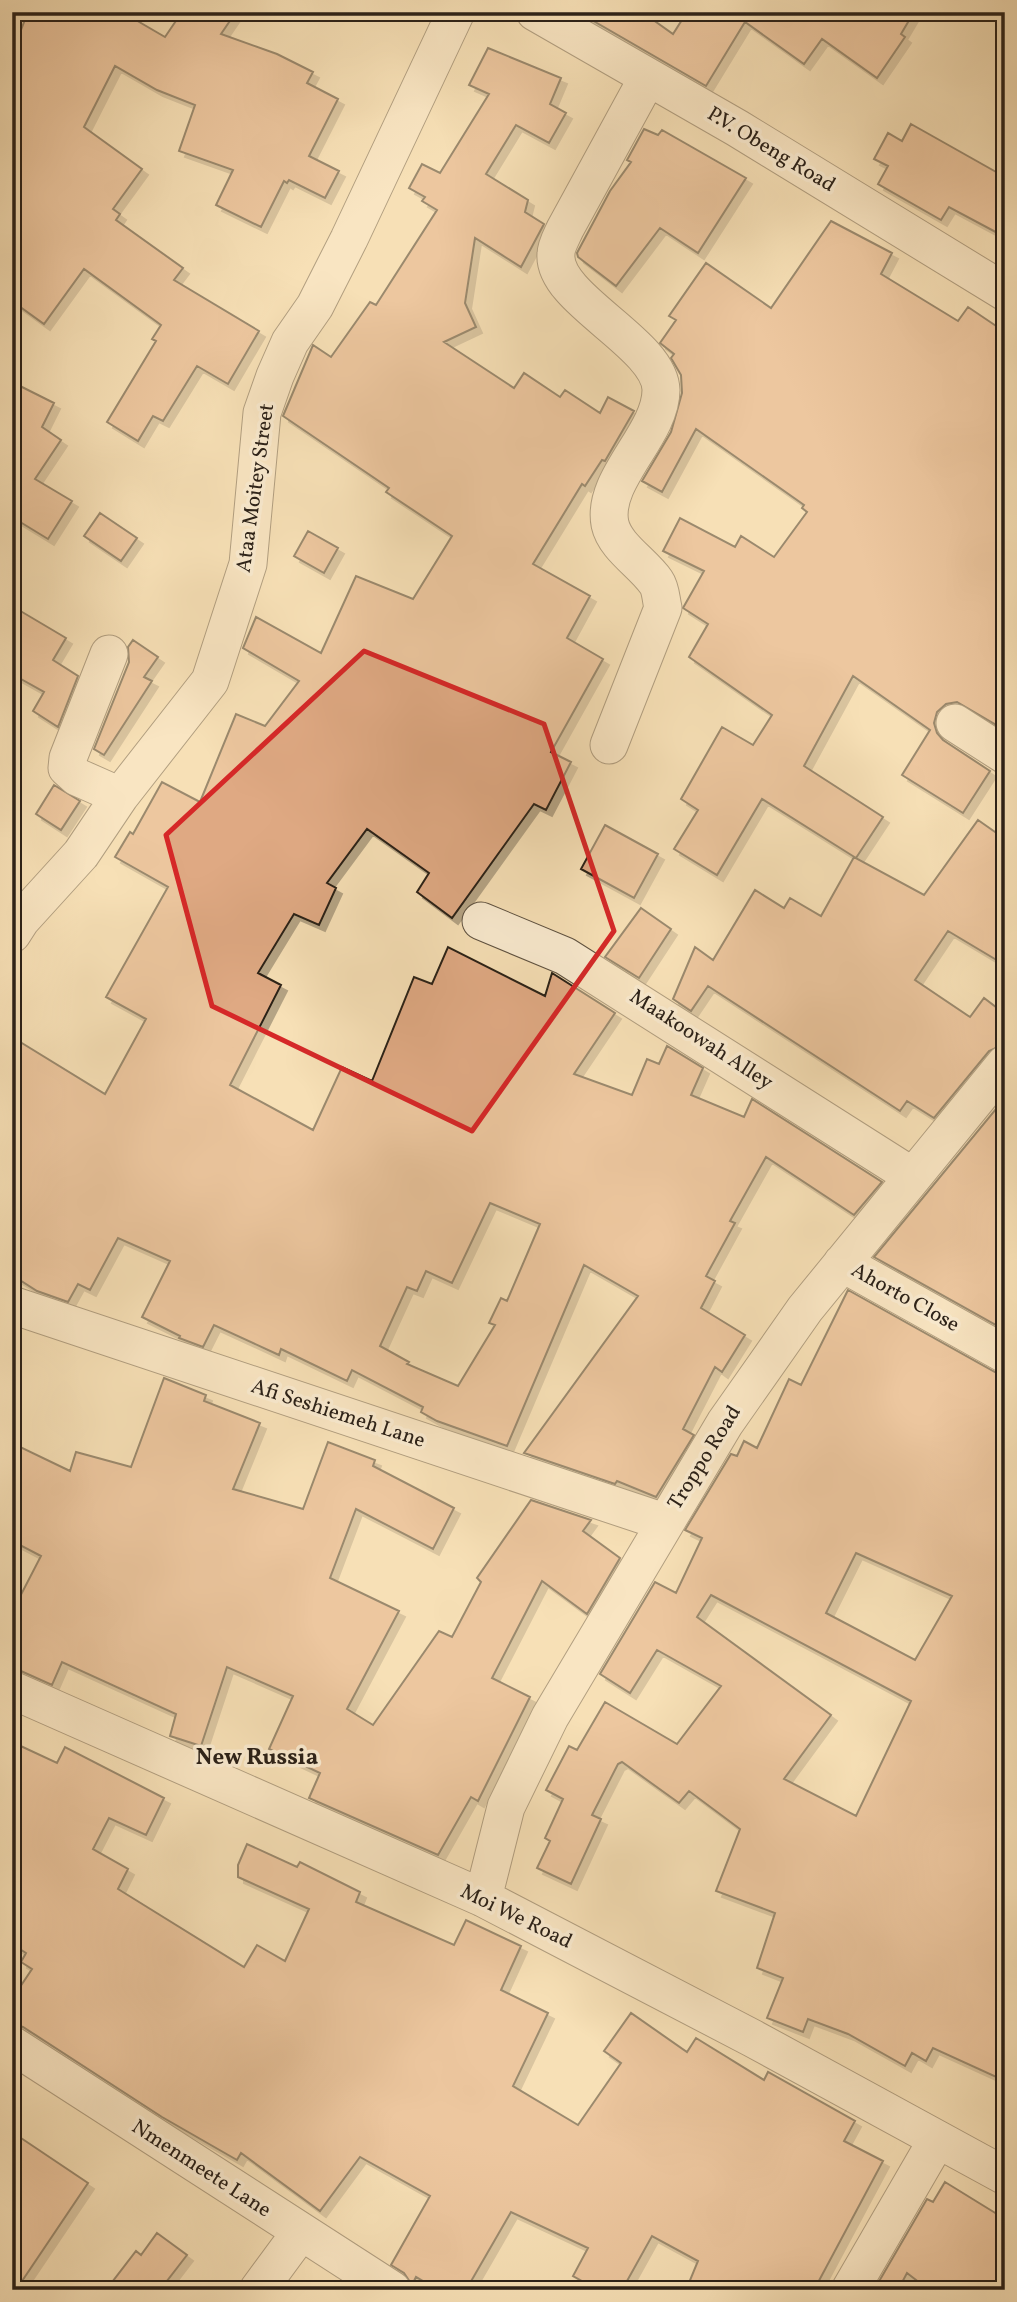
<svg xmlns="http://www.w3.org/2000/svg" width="1017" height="2302" viewBox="0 0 1017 2302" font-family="Vollkorn,serif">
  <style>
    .building { fill: #dfa983; stroke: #2b2118; stroke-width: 2; fill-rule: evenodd; filter: url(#shadow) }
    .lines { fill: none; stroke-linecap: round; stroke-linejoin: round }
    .minor-casing { stroke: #5e5140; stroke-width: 39 }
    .minor { stroke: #faebd0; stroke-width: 37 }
    .marked { fill: none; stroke: #d62828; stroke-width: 5; stroke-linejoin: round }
    .labels { text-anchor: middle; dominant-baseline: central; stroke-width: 7; stroke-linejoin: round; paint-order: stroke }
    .street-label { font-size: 21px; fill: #2b2118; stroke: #faebd0 }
    .neighbourhood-label { font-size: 23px; font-weight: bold; fill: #2b2118; stroke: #faebd0 }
  </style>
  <defs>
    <filter id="shadow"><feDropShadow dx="6" dy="6" stdDeviation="0" flood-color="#0004"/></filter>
  </defs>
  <rect width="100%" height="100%" fill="#f7e0b6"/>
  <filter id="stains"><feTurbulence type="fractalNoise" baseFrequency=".00286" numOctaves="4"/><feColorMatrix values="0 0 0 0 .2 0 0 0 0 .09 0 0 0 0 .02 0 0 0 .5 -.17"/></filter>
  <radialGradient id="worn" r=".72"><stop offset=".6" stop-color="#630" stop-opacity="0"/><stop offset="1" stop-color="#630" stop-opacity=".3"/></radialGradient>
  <path class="building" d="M 28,12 L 122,12 L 165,37 L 182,12 L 236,12 L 221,34 L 277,54 L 313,72 L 307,83 L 338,99 L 309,156 L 339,171 L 325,198 L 289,180 L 287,183 L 284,181 L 261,227 L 216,205 L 233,170 L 179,151 L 195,105 L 157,90 L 115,66 L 84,127 L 142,169 L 113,209 L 120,214 L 116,220 L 183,268 L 174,280 L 259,331 L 228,384 L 197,366 L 163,421 L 153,416 L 138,441 L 107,422 L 156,341 L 152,339 L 161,325 L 84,269 L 44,324 L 12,301 L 12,53 Z
    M 578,12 L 642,12 L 673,34 L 687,12 L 914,12 L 901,34 L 905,37 L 877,78 L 822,39 L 804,64 L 745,22 L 706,86 Z
    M 488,48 L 561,78 L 550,104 L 566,113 L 549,143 L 516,125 L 486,174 L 528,200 L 525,212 L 544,224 L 521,267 L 475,238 L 465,303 L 476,327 L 444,342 L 514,388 L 524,373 L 560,397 L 565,390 L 600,413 L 608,397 L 634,411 L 605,461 L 602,460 L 585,486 L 582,484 L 533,564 L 590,596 L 567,638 L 603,659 L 551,752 L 571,762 L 546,810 L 534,804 L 452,918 L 417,892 L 429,873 L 367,829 L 327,883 L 336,888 L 319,925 L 294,914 L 258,973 L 281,985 L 230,1085 L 313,1130 L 342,1067 L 372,1081 L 414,977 L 432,984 L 448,947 L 545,996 L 552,973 L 615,1013 L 574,1074 L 632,1095 L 647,1059 L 659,1064 L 667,1046 L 703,1068 L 691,1095 L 744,1117 L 752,1099 L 882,1182 L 854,1215 L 766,1157 L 730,1221 L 735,1223 L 706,1276 L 715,1281 L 701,1308 L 745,1335 L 722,1372 L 715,1367 L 683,1429 L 694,1435 L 656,1497 L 617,1481 L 615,1484 L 524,1453 L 638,1296 L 584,1265 L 507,1446 L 437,1421 L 421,1412 L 423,1407 L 352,1370 L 347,1381 L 281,1349 L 279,1355 L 214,1325 L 203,1347 L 179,1338 L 180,1336 L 142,1317 L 170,1261 L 118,1238 L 90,1290 L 78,1284 L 68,1302 L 37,1291 L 12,1275 L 12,1037 L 105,1094 L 146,1019 L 106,997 L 168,887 L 115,857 L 130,832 L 133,834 L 162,782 L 200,802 L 236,714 L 265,726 L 299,681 L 243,648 L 256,617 L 321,653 L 356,576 L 413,599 L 452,536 L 386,492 L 389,488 L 283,416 L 313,345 L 331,357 L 370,302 L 376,305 L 437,210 L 422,201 L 425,197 L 409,188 L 422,164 L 440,173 L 489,94 L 469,85 ZM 490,1203 L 540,1224 L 507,1301 L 501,1298 L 489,1323 L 495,1325 L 458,1386 L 407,1364 L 409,1362 L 380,1346 L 407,1287 L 417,1291 L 426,1271 L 452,1283 Z
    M 911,124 L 1005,177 L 1005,237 L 949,207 L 941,220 L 878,184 L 888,166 L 874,159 L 888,133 L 902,141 Z
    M 644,129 L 658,135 L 662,130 L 746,178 L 698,253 L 660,228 L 616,286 L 578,257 L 577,253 L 610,191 L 631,162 L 627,160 Z
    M 831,221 L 892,253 L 881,274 L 958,321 L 968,307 L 1005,332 L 1005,730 L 957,702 L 946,704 L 937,712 L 934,723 L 937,733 L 943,740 L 990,771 L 963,813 L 902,775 L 930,730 L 853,676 L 804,766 L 883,817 L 856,858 L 762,799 L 717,875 L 674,849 L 698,810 L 681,799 L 722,727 L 753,745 L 772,715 L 689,657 L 708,624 L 683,608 L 704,571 L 663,551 L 680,518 L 735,547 L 741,536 L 774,557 L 807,512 L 802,508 L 804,505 L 696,429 L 662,492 L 642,481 L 671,432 L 682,393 L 681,375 L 671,358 L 674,354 L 660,343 L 676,320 L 669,316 L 706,263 L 771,308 Z
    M 12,382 L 54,403 L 42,427 L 61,440 L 35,479 L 72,501 L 48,539 L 12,517 Z
    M 100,513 L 137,538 L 121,561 L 84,536 Z
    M 308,531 L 338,548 L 324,573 L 294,556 Z
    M 12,606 L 66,638 L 53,660 L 78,676 L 58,727 L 33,711 L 44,692 L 12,674 Z
    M 133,640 L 158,657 L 144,677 L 152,681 L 104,755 L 94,749 L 129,662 L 128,647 Z
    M 54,785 L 80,801 L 61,830 L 36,814 Z
    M 978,820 L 1005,839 L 1005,965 L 948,931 L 915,980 L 970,1017 L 984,998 L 1005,1014 L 1005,1044 L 989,1051 L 934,1118 L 907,1101 L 900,1111 L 708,986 L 691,1011 L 673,999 L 695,947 L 713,960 L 755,890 L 784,908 L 790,898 L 821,916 L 854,857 L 924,895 Z
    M 605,825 L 658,854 L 634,898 L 581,869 Z
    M 641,908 L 671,929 L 639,978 L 605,957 Z
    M 1005,1098 L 1005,1330 L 874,1257 Z
    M 848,1290 L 995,1372 L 1005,1375 L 1005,2081 L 933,2048 L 926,2061 L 912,2053 L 905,2066 L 848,2034 L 808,2019 L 803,2032 L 767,2018 L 783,1978 L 757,1968 L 775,1913 L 716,1891 L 740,1829 L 689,1791 L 679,1803 L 622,1762 L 618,1764 L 592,1815 L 601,1819 L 571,1884 L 537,1868 L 550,1841 L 545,1838 L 563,1799 L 546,1790 L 569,1746 L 577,1750 L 605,1702 L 677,1744 L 721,1686 L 657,1650 L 630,1693 L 600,1674 L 655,1582 L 676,1593 L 702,1538 L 685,1530 L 731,1454 L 737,1456 L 744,1441 L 757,1448 L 789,1379 L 801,1385 ZM 856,1553 L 952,1596 L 915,1660 L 826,1613 ZM 711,1595 L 911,1701 L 856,1816 L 784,1779 L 831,1715 L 697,1617 Z
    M 164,1378 L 206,1395 L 204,1401 L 260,1423 L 233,1489 L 303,1509 L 328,1442 L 375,1460 L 373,1466 L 454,1508 L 433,1549 L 356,1509 L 330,1578 L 399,1611 L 347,1709 L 373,1725 L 439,1631 L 452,1637 L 481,1582 L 477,1578 L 531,1500 L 591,1520 L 583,1531 L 620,1558 L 587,1614 L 542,1581 L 492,1678 L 530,1697 L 478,1801 L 471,1797 L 438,1855 L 309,1798 L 320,1773 L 269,1749 L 293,1696 L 227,1667 L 201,1746 L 170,1736 L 176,1714 L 62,1662 L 52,1685 L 12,1667 L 12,1612 L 41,1556 L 12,1541 L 12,1443 L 70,1471 L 76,1452 L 131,1467 Z
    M 12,1742 L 57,1763 L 65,1747 L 164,1798 L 146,1835 L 109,1818 L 93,1849 L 128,1869 L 118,1889 L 244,1967 L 257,1945 L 285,1961 L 309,1909 L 238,1877 L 238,1865 L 247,1844 L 297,1867 L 300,1862 L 360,1892 L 356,1902 L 454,1945 L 466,1920 L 521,1946 L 501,1990 L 548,2013 L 513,2086 L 578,2125 L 621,2063 L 604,2051 L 631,2013 L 687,2052 L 696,2038 L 764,2080 L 768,2072 L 855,2121 L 844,2141 L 883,2161 L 814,2290 L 686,2290 L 698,2261 L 652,2236 L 622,2290 L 598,2290 L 573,2276 L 588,2248 L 511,2212 L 466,2290 L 438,2290 L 416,2277 L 412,2285 L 404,2273 L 391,2265 L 430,2196 L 360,2157 L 320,2211 L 241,2153 L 237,2160 L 162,2117 L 23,2027 L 12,2024 L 12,1999 L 32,1969 L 21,1962 L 26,1953 L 12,1944 Z
    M 12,2132 L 88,2183 L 16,2290 L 12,2290 Z
    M 945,2182 L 1005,2219 L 1005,2290 L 929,2290 L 907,2273 L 898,2290 L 874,2290 L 927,2199 L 933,2202 Z
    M 157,2233 L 187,2255 L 160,2290 L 106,2290 L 136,2251 L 141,2255 Z"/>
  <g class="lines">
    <defs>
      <path id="minor" d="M 535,12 L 737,128 L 1005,292
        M 109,654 L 68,758 L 67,768 L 77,777 L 120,796
        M 955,723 L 1005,755
        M 609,745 L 663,608 C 661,600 661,589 656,582 C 643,563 615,547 610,524 C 601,479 661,435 661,390 C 660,343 552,299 556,254 C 556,246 562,236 565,229 L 648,77
        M 481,921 L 565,956 L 912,1176
        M 12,934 L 21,920 L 81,854 L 120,796 L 210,681 L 248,564 L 262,413 L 275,376 L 290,342 L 315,306 L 349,239 L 456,12
        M 842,1263 L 1005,1354
        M 12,1305 L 664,1522
        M 12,1690 L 483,1898 L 752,2038 L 1005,2176
        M 483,1898 L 506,1807 L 550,1717 L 725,1423 L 805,1309 L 1005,1064
        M 12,2045 L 392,2290
        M 258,2290 L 300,2233
        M 850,2290 L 937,2140"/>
    </defs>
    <use href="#minor" class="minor-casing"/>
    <use href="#minor" class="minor"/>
  </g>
  <path d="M0 0H1017V2302H0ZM 364,651 L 544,724 L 614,931 L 472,1131 L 212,1006 L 166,835 Z" fill="#f7e0b6" fill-opacity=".55" fill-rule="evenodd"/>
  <path class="marked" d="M 364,651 L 544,724 L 614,931 L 472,1131 L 212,1006 L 166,835 Z"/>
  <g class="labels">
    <g class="street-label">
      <text transform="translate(771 150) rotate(31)">P.V. Obeng Road</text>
      <text transform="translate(256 488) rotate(-82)">Ataa Moitey Street</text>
      <text transform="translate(701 1040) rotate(33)">Maakoowah Alley</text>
      <text transform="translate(905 1298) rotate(29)">Ahorto Close</text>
      <text transform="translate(338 1414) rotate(18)">Afi Seshiemeh Lane</text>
      <text transform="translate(705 1458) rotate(-58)">Troppo Road</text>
      <text transform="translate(516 1917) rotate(26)">Moi We Road</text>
      <text transform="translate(201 2169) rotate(33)">Nmenmeete Lane</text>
    </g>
    <g class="neighbourhood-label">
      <text x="257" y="1758">New Russia</text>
    </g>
  </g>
  <rect width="1017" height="2302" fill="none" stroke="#f7e0b6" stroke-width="42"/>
  <rect x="14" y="14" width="989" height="2274" fill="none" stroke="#2b2118" stroke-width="3.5"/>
  <rect x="21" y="21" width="975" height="2260" fill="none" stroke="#2b2118" stroke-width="2"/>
  <rect width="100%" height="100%" filter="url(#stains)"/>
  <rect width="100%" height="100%" fill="url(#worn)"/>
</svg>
